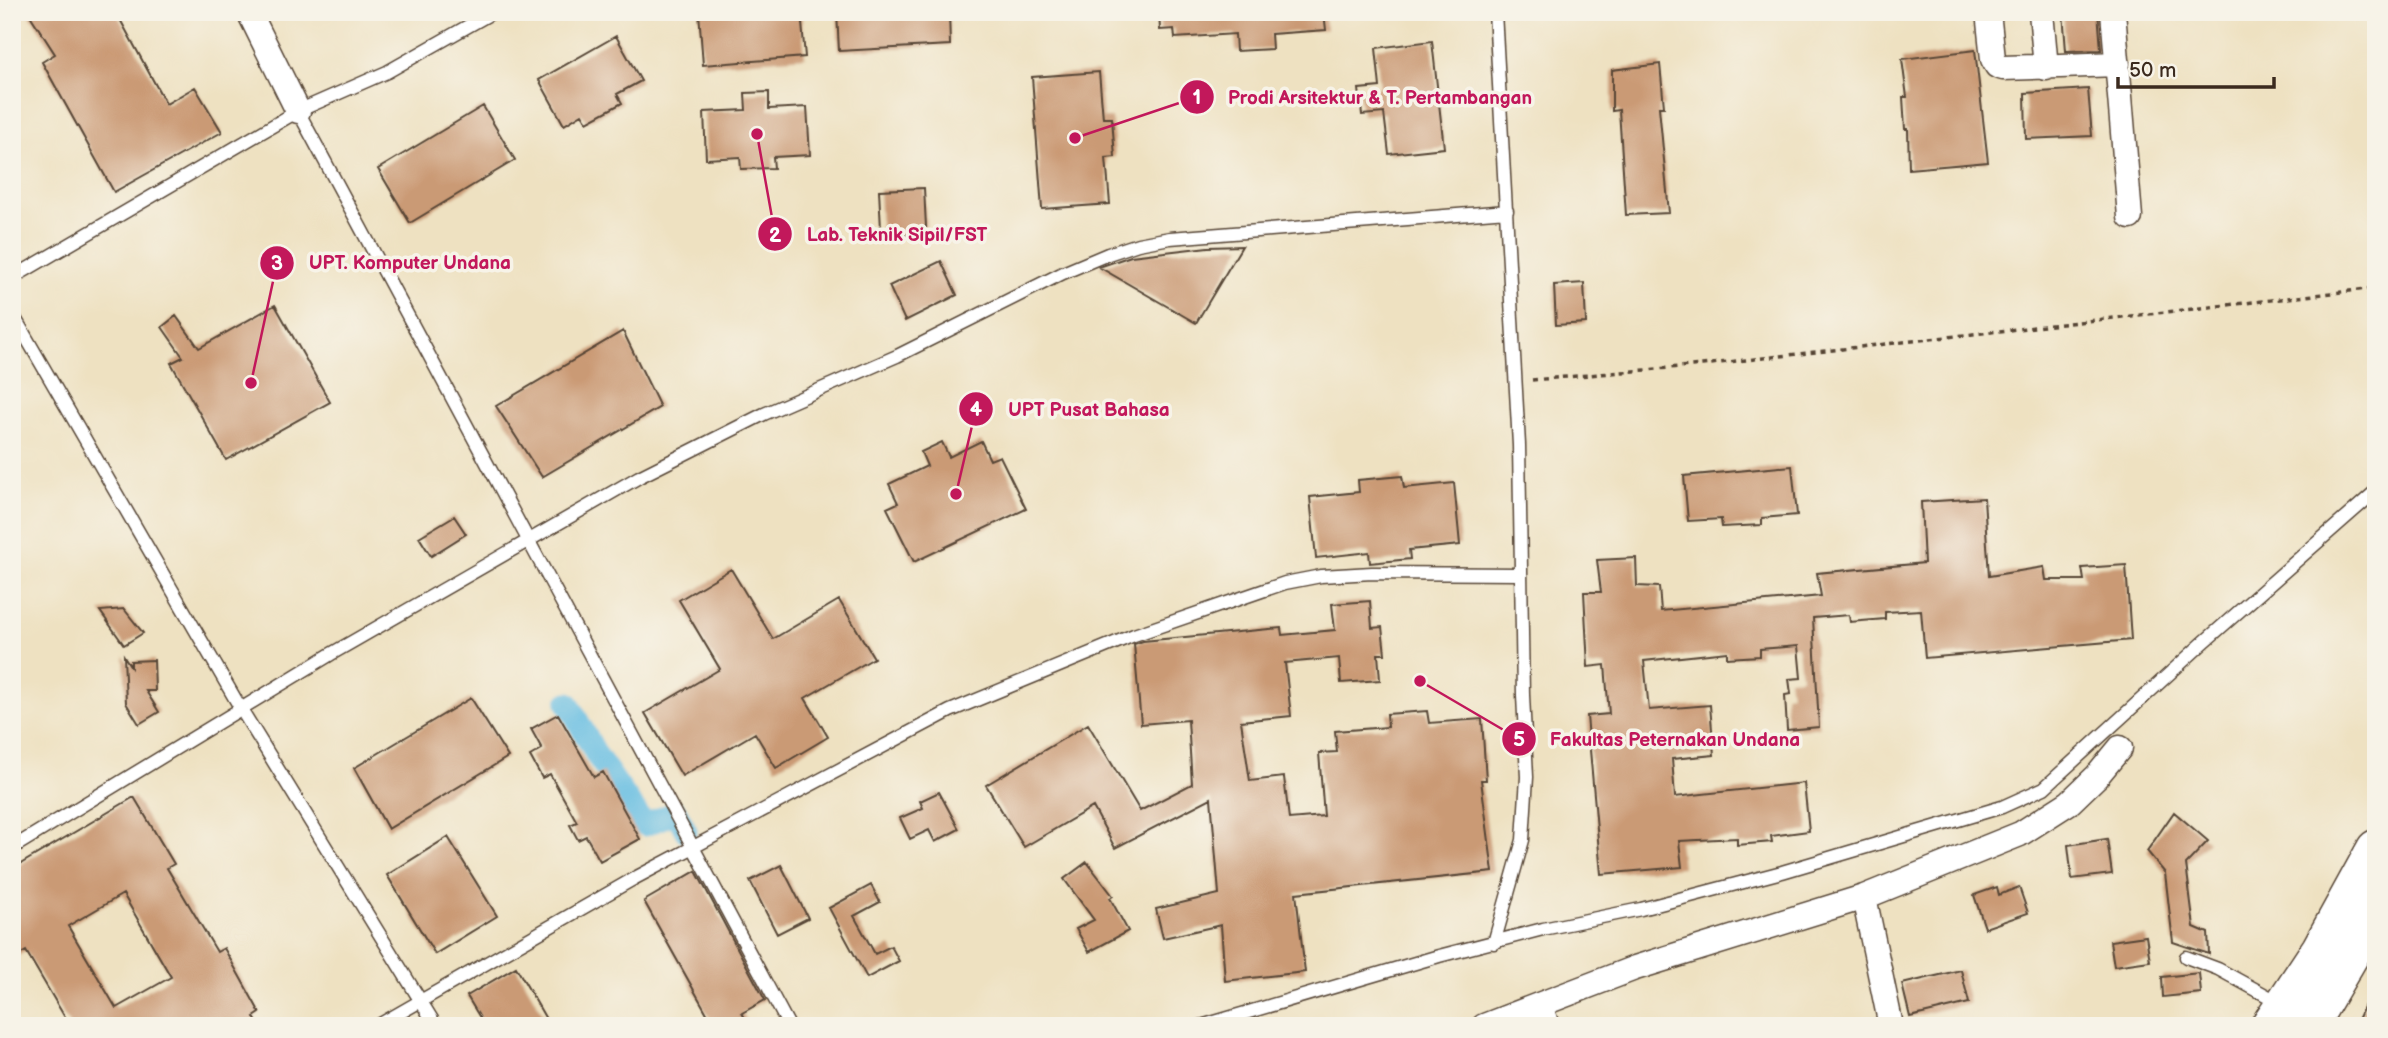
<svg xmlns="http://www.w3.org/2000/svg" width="2388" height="1038" viewBox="0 0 2388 1038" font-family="'Balsamiq Sans',sans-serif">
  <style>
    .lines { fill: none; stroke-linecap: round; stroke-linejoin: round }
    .canal { stroke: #65bde2; stroke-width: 23 }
    .building { fill: #ca9a74; fill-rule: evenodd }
    .lane-casing { stroke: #564536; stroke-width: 15 }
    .street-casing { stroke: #564536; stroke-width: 27 }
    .highway-casing { stroke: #564536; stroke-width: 41 }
    .path { stroke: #564536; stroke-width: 3.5; stroke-dasharray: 5 5; stroke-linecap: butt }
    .lane { stroke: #fff; stroke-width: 12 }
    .street { stroke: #fff; stroke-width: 24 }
    .highway { stroke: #fff; stroke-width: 38 }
    .leader { fill: none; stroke: #c2185b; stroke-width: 2.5 }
    .callout-dot { fill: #c2185b; stroke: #f7f3e8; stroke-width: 2.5 }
    .mark-label { font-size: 21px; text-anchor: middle; font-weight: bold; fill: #fff }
    .callout-label { font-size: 19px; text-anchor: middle; font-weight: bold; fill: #c2185b; stroke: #f7f3e8; stroke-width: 7; stroke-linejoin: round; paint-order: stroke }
  </style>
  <rect width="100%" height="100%" fill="#f7f3e8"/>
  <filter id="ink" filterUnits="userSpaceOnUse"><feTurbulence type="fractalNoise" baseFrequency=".0143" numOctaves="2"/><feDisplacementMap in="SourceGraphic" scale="14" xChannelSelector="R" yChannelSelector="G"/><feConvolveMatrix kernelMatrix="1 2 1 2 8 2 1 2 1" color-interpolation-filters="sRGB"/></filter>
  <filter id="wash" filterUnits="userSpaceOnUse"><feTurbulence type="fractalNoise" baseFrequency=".00686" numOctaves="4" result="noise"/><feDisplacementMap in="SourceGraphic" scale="28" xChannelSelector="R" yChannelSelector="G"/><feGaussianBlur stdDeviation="1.57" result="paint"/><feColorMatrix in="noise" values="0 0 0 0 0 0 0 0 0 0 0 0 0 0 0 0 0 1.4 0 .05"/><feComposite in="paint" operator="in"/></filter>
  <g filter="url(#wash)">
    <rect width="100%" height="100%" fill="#eee1c1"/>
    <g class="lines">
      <path class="canal" d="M 568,703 L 597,756 L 645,825 L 676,812 L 686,831"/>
    </g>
    <g id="blocks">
      <path class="building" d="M 28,12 L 116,12 L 166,104 L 195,87 L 222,132 L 114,192 L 42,62 L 55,54 Z
        M 699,12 L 801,12 L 805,57 L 703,65 Z
        M 837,12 L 949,12 L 950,45 L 839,51 Z
        M 1159,12 L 1324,12 L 1326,30 L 1271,34 L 1272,49 L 1236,51 L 1235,34 L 1175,38 L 1174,29 L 1160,30 Z
        M 2063,12 L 2098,12 L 2101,50 L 2066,51 Z
        M 616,36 L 641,81 L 617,94 L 622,103 L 587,122 L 582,114 L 564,125 L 539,80 Z
        M 1432,41 L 1444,148 L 1389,154 L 1384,113 L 1362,115 L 1359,89 L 1380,87 L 1376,48 Z
        M 1975,50 L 1988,162 L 1909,169 L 1908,129 L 1905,129 L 1903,97 L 1907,97 L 1902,59 Z
        M 1660,64 L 1664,107 L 1659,107 L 1669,213 L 1626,215 L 1619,110 L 1612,111 L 1612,70 Z
        M 1099,72 L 1103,118 L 1112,118 L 1115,157 L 1106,158 L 1110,204 L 1042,209 L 1032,77 Z
        M 2088,89 L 2092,136 L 2026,139 L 2025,93 Z
        M 769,92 L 769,109 L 807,107 L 810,155 L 773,157 L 774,168 L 741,169 L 740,157 L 706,159 L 704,112 L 746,110 L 745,93 Z
        M 483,106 L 515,160 L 410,223 L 378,169 Z
        M 924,188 L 926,227 L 912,228 L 912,235 L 895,236 L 895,229 L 881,229 L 879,190 Z
        M 1242,246 L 1196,323 L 1099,267 L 1131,256 L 1208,247 Z
        M 941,261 L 957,295 L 905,321 L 889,286 Z
        M 1584,283 L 1586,323 L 1556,325 L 1554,285 Z
        M 275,305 L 330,402 L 226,460 L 171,363 L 183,357 L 162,327 L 176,316 L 199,348 Z
        M 623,331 L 660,407 L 542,477 L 496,406 Z
        M 981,441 L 990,460 L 1000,456 L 1026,509 L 914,562 L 887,508 L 898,503 L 889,484 L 927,466 L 921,452 L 942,442 L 949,457 Z
        M 1792,466 L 1797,515 L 1762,518 L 1762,525 L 1722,527 L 1721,519 L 1688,521 L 1684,476 Z
        M 1402,476 L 1404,488 L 1454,483 L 1460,545 L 1409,550 L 1410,559 L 1370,563 L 1369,552 L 1316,558 L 1310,497 L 1359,492 L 1358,480 Z
        M 1984,498 L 1989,576 L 2044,567 L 2046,580 L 2084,580 L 2082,568 L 2126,565 L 2131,640 L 1925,658 L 1921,610 L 1885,612 L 1885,619 L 1850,622 L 1849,615 L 1813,618 L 1819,727 L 1787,730 L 1785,695 L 1791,694 L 1789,679 L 1801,678 L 1798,646 L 1760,649 L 1760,656 L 1727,658 L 1727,652 L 1644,661 L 1649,710 L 1710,705 L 1714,755 L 1672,759 L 1675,797 L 1804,783 L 1809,831 L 1771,836 L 1772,842 L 1737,845 L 1737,838 L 1679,841 L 1682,867 L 1601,874 L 1587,716 L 1609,714 L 1605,665 L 1588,667 L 1584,592 L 1601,592 L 1597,560 L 1636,558 L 1637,586 L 1659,587 L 1661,611 L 1821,596 L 1817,573 L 1924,563 L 1921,502 Z
        M 454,516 L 466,534 L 431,556 L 419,537 Z
        M 731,569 L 773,639 L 839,600 L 874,658 L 805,698 L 828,737 L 776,768 L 755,733 L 682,776 L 645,713 L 720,669 L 679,600 Z
        M 1370,601 L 1372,628 L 1382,627 L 1385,654 L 1378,654 L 1380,680 L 1341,683 L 1339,658 L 1285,663 L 1291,716 L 1241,721 L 1250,781 L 1284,777 L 1289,819 L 1324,816 L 1319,753 L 1337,752 L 1335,731 L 1388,727 L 1387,714 L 1427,711 L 1429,723 L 1482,719 L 1486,780 L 1481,780 L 1493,872 L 1296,893 L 1305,972 L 1225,981 L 1221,925 L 1163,938 L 1156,909 L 1219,894 L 1211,798 L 1115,848 L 1093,807 L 1024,847 L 986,785 L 1088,724 L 1140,811 L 1192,784 L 1188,720 L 1141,724 L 1134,644 L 1143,641 L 1281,628 L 1282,635 L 1335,630 L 1332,604 Z
        M 124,609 L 143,633 L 124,645 L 100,611 Z
        M 124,656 L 131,667 L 131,661 L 154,660 L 155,691 L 146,691 L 159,712 L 139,724 L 126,703 Z
        M 471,698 L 508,757 L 388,829 L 354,768 Z
        M 558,714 L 594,777 L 603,772 L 640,839 L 600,861 L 586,836 L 578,840 L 570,825 L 577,822 L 550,774 L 542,778 L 530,756 L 542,749 L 531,729 Z
        M 939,792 L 959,829 L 935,842 L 929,830 L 910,839 L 900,818 L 923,808 L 920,801 Z
        M 134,797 L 174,864 L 167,868 L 217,952 L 224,948 L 260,1013 L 254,1017 L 259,1026 L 70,1026 L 26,951 L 12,959 L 12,869 ZM 123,894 L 171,977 L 116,1008 L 68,926 Z
        M 2174,812 L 2208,841 L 2186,864 L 2194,927 L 2208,933 L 2209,954 L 2173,942 L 2165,873 L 2147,851 Z
        M 448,837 L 497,916 L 435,954 L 387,875 Z
        M 2107,839 L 2112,874 L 2072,879 L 2068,845 Z
        M 1087,862 L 1113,896 L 1110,898 L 1128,931 L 1089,952 L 1076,929 L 1094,920 L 1064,879 Z
        M 781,865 L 808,918 L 777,934 L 750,881 Z
        M 696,871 L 765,1000 L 742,1013 L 750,1026 L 714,1026 L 644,901 Z
        M 871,885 L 880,902 L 854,916 L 875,954 L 891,946 L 899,961 L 867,978 L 829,908 Z
        M 1997,887 L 1999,895 L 2019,887 L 2028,913 L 1985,928 L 1974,895 Z
        M 2146,936 L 2150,961 L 2114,966 L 2110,941 Z
        M 516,967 L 550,1026 L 485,1026 L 467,996 Z
        M 1961,970 L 1969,1003 L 1910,1017 L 1902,984 Z
        M 2199,973 L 2201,993 L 2163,997 L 2162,977 Z
        M 2376,981 L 2376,1026 L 2355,1026 Z"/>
    </g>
  </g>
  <g filter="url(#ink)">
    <use href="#blocks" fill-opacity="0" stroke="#564536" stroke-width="2"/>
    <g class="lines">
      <defs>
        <path id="lane" d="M 298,111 L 789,1026
          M 12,278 L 298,111 L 387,72 L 493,12
          M 12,313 L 241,709 L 436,1026
          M 12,848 L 331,654 L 639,477 L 764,414 L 897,356 L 1063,273 L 1108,254 L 1138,244 L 1170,238 L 1507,211
          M 1494,943 L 1523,840 L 1527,777 L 1523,695 L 1519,445 L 1495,12
          M 2186,957 L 2218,969 L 2282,1004
          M 377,1026 L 635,878 L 950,711 L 1134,635 L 1285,583 L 1321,576 L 1372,573 L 1520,574
          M 1201,1026 L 1439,956 L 1543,929 L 1641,909 L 1782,872 L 2002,807 L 2044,788 L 2203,643 L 2376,491"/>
        <path id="street" d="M 249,12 L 298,111
          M 1988,12 L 1993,59 L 1997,66 L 2003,68 L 2118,64
          M 2041,12 L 2046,68
          M 2113,12 L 2130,217
          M 1864,897 L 1891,1026
          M 1540,1005 L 1547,1026
          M 1484,1026 L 1635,968 L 1864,897 L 2020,834 L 2070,802 L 2097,776 L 2120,748"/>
        <path id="highway" d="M 2270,1026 L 2321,949 L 2376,849
          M 2308,1026 L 2376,910"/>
      </defs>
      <use href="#lane" class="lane-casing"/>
      <use href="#street" class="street-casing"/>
      <use href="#highway" class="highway-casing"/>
      <path class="path" d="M 1532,380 L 1702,365 L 2376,288"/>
      <use href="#lane" class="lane"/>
      <use href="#street" class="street"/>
      <use href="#highway" class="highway"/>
    </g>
  </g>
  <path class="leader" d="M1075 138L1197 97M757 134L775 234M251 383L277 263M956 494L976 409M1420 681L1519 739"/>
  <g class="callout-dot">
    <circle cx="1075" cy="138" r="7"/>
    <circle cx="757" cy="134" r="7"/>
    <circle cx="251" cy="383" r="7"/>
    <circle cx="956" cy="494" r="7"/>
    <circle cx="1420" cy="681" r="7"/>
    <circle cx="1197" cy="97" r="18"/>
    <circle cx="775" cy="234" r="18"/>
    <circle cx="277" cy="263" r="18"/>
    <circle cx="976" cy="409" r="18"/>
    <circle cx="1519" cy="739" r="18"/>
  </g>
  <g class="mark-label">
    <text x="1197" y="104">1</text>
    <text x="775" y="242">2</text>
    <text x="277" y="270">3</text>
    <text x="976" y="416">4</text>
    <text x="1519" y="746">5</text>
  </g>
  <g class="callout-label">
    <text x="1380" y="104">Prodi Arsitektur &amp; T. Pertambangan</text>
    <text x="897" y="241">Lab. Teknik Sipil/FST</text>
    <text x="410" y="269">UPT. Komputer Undana</text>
    <text x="1089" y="416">UPT Pusat Bahasa</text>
    <text x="1675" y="746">Fakultas Peternakan Undana</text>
  </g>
  <rect width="2388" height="1038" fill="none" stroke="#f7f3e8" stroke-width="42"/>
  <path d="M2118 77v10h156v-10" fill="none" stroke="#3b2a1e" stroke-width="3.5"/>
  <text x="2129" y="77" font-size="21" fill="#3b2a1e" stroke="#f7f3e8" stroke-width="5" paint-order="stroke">50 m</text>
</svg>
